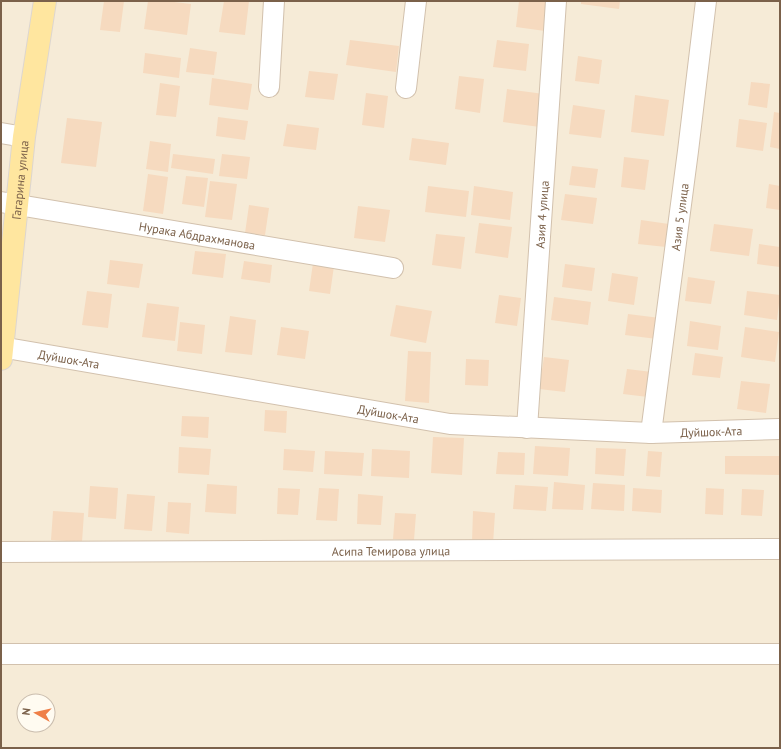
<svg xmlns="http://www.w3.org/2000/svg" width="781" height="749" viewBox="0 0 781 749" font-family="'PT Sans',sans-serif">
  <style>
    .residential { fill: #f6ebd7; fill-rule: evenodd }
    .building { fill: #f6dabf }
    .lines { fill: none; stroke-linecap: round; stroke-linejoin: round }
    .minor-casing { stroke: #d2c1ad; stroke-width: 22 }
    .major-casing { stroke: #ddd6d0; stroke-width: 24 }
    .minor { stroke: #fff; stroke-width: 20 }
    .major { stroke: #ffe69f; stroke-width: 22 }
    .labels { text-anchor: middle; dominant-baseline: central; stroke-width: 4; stroke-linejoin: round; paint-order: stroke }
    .street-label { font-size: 12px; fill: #7b614a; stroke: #fffbf1 }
  </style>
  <rect width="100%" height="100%" fill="#fef8e9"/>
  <path class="residential" d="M 1,1 L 780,1 L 780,748 L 1,748 ZM 24,701 L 48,701 L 48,725 L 24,725 Z"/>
  <path class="building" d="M 104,1 L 124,1 L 120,32 L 100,30 Z
    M 148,1 L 166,1 L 191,4 L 187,35 L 144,29 Z
    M 224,1 L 249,1 L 245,35 L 219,32 Z
    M 519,1 L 549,1 L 545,31 L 516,27 Z
    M 581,1 L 620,1 L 619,9 L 581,4 Z
    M 350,40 L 399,46 L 396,72 L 346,65 Z
    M 497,40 L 529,44 L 526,71 L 493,67 Z
    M 190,48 L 217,52 L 214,75 L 186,72 Z
    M 145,53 L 181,58 L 179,78 L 143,73 Z
    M 578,56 L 602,60 L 599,84 L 575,81 Z
    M 309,71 L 338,74 L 334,100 L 305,97 Z
    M 459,76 L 484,79 L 480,113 L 455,109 Z
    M 212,78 L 252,84 L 248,110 L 209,105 Z
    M 751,82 L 770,84 L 767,108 L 748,105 Z
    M 160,83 L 180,86 L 176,117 L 156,115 Z
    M 507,89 L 544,94 L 540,127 L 503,122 Z
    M 366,93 L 388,96 L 384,128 L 362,125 Z
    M 635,95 L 669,100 L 664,136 L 631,132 Z
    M 573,105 L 605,110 L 601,138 L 569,134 Z
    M 774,112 L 780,113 L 780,149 L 770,147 Z
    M 218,117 L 248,121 L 245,140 L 216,136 Z
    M 67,118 L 102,122 L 96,167 L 61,163 Z
    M 739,119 L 767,123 L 763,151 L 736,147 Z
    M 287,124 L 319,128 L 316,150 L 283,146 Z
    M 412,138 L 449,143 L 446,165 L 409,160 Z
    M 150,141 L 171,144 L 168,172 L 146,169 Z
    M 173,154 L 215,159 L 213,174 L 171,168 Z
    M 222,154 L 250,157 L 247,179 L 219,176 Z
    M 624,157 L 649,160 L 645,190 L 621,187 Z
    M 572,166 L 598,169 L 595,188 L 569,185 Z
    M 148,174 L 168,177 L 163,214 L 143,211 Z
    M 186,176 L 208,178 L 204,207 L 182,204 Z
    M 210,181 L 237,184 L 232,220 L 205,217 Z
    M 769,184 L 780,186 L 780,210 L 766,208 Z
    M 428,186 L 469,191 L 466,217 L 425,212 Z
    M 474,186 L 513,192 L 510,220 L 471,215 Z
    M 565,194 L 597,198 L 593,224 L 561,220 Z
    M 249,205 L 269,208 L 265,235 L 245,233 Z
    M 358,206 L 390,210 L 385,242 L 354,238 Z
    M 641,220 L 669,224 L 666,247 L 638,244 Z
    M 479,223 L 512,227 L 508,258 L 475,253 Z
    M 714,224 L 753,229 L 749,256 L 710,251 Z
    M 436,234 L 465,237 L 461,269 L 432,265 Z
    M 759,244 L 780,247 L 780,267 L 757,264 Z
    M 195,251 L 226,254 L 223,278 L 192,274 Z
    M 110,260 L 143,264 L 139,288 L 107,284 Z
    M 244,261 L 272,265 L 270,283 L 241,279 Z
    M 313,263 L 334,266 L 330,294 L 309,291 Z
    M 565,264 L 595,268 L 592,291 L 562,287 Z
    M 612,273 L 638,277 L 634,305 L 608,301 Z
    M 688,277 L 715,281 L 711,304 L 685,301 Z
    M 87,291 L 112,294 L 108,328 L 82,325 Z
    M 747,291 L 780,295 L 777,320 L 744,315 Z
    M 499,295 L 521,298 L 517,326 L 495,323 Z
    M 554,297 L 591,302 L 588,325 L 551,320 Z
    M 147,303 L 179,307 L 175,341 L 142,337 Z
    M 396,305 L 432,311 L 426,343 L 390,336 Z
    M 628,314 L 660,318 L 657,339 L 625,335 Z
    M 230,316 L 256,320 L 252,355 L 225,352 Z
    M 690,321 L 721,326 L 718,350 L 687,346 Z
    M 180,322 L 205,325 L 202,354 L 177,351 Z
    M 281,327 L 309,331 L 305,359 L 277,355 Z
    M 745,327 L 779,332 L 775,362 L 741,357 Z
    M 408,351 L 431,352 L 429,403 L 405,401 Z
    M 695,353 L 723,357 L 720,378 L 692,375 Z
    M 544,357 L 569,360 L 565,392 L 539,389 Z
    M 466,359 L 489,360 L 488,386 L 465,385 Z
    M 627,369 L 652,372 L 648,397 L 623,394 Z
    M 741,381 L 770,384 L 766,413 L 737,409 Z
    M 265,410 L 287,411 L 286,433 L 264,431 Z
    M 182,416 L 209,417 L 208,438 L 181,436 Z
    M 433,437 L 464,438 L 462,475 L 431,473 Z
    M 535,446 L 570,448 L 568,476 L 533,474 Z
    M 179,447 L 211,449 L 209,475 L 178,473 Z
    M 596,448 L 626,449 L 624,476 L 595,474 Z
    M 284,449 L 315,451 L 313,472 L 283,470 Z
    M 372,449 L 410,451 L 409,478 L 371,476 Z
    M 325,451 L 364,453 L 362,476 L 324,474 Z
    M 648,451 L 662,452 L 660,477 L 646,476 Z
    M 498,452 L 525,453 L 524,475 L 496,474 Z
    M 725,456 L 780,456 L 780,475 L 725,474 Z
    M 554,482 L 585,485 L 583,510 L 552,509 Z
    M 593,483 L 625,485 L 624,511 L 591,509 Z
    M 207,484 L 237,486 L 236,514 L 205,512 Z
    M 515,485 L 548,487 L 546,511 L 513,509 Z
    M 90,486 L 118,488 L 116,519 L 88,517 Z
    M 278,488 L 300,489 L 298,515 L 277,514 Z
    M 319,488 L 339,489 L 337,521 L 316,520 Z
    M 633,488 L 662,490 L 661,513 L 632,511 Z
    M 706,488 L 724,489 L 723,515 L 705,514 Z
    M 742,489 L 764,490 L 762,516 L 741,515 Z
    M 127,494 L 155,496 L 152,531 L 124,529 Z
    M 358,494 L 383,496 L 381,525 L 357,524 Z
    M 168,502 L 191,503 L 189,534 L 166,532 Z
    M 53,511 L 84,513 L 82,542 L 51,540 Z
    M 473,511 L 495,513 L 493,544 L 472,542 Z
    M 395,513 L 416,514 L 414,540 L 393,539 Z"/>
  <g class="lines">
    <defs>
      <g id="minor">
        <path d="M 269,87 L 274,1"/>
        <path d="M 406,88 L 416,1"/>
        <path d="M 1,133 L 24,137"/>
        <path id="s1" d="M 1,202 L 393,268"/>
        <path id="s2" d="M 1,347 L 450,424 L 651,433 L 780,429"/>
        <path id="s3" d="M 527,428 L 556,1"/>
        <path id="s4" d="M 651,433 L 688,151 L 706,1"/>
        <path id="s5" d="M 1,552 L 780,549"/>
        <path d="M 1,654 L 780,654"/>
      </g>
      <g id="major">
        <path id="s6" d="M 1,359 L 24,137 L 45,1"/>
      </g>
    </defs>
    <use href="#minor" class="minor-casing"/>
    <use href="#major" class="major-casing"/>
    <use href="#minor" class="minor"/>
    <use href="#major" class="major"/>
  </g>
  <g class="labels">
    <g class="street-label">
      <text stroke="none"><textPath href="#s6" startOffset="180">Гагарина улица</textPath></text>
      <text stroke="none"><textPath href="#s3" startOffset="214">Азия 4 улица</textPath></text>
      <text stroke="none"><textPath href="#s4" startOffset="218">Азия 5 улица</textPath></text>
      <text stroke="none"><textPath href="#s1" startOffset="199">Нурака Абдрахманова</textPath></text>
      <text stroke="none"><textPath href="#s2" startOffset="69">Дуйшок-Ата</textPath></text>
      <text stroke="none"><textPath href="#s2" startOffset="393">Дуйшок-Ата</textPath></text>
      <text stroke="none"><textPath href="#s2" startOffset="717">Дуйшок-Ата</textPath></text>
      <text stroke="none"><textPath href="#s5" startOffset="390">Асипа Темирова улица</textPath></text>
    </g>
  </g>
  <rect width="781" height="749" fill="none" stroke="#7b614a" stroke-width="4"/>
  <g transform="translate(36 713) rotate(278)"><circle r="19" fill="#fffbf1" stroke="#cabdae"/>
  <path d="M0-3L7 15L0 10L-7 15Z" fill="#ef7f47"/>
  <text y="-6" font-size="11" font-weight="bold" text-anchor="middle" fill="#7b614a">N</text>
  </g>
</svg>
